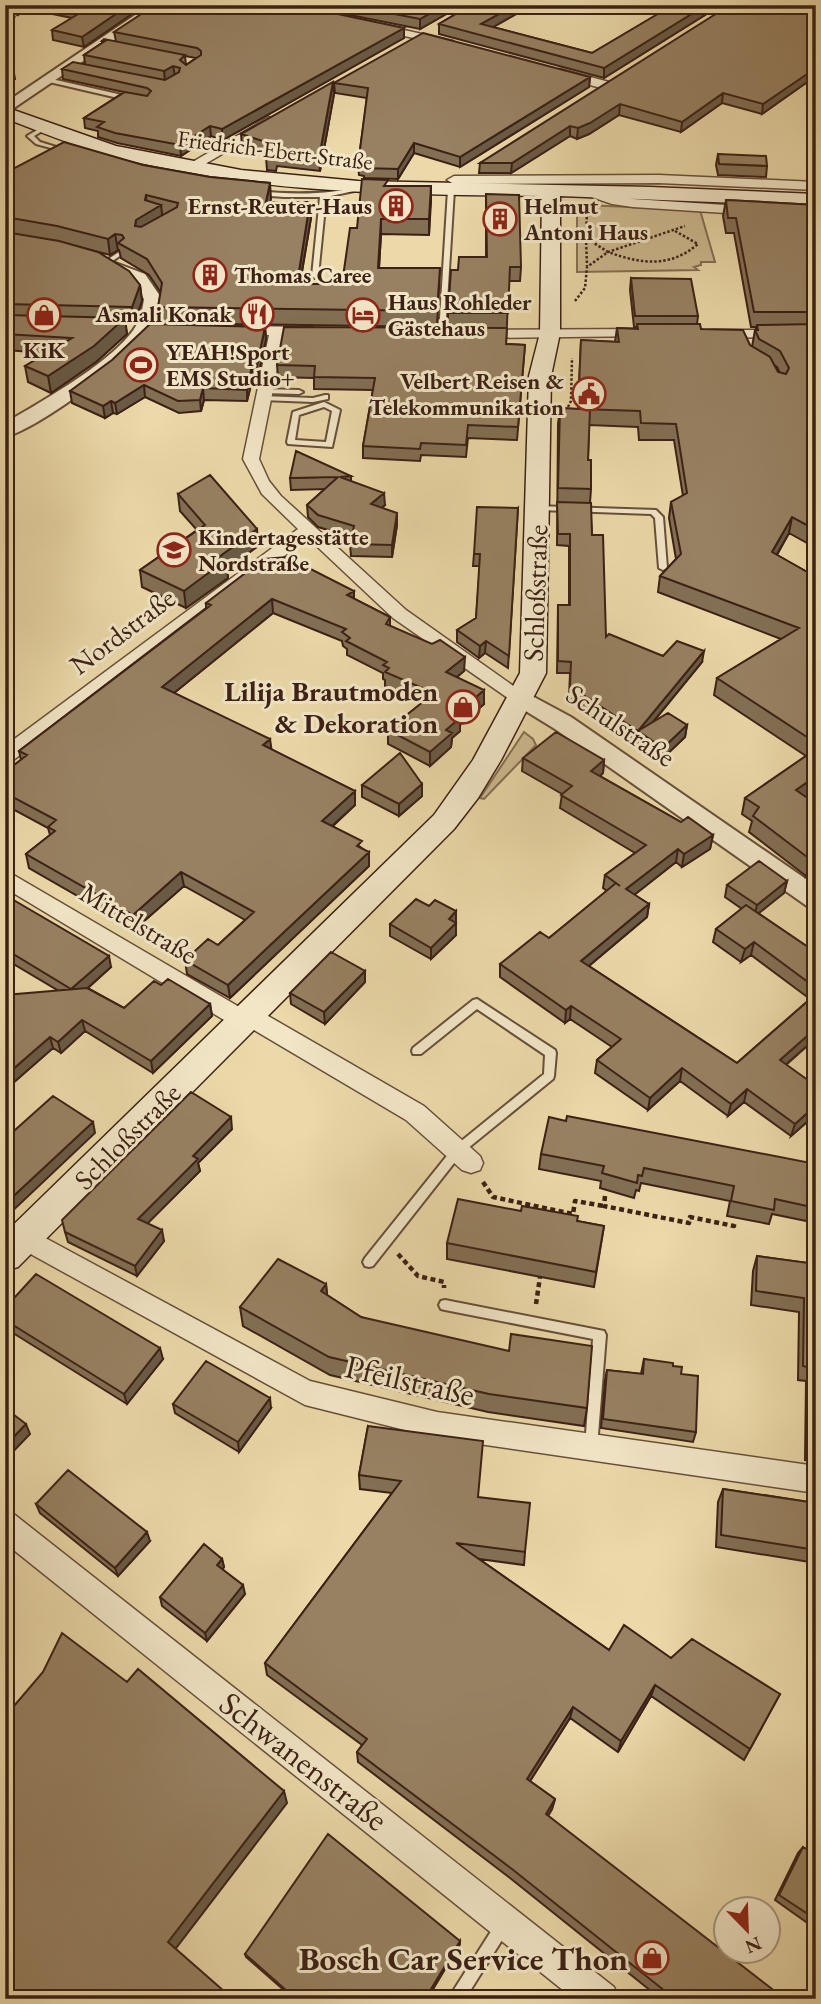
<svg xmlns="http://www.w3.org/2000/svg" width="821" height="2004" viewBox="0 0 821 2004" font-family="'EB Garamond',serif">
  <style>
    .green { fill: #cdba90; stroke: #846e52; stroke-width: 2 }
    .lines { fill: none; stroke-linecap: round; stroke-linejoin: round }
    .service-casing { stroke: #674f3a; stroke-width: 4 }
    .minor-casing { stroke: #674f3a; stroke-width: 3 }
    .tertiary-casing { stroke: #674f3a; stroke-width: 4 }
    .secondary-casing { stroke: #3b2115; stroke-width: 3 }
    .path-far1 { stroke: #3b2115; stroke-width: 2.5; stroke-dasharray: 2.5 2; stroke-linecap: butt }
    .path { stroke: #3b2115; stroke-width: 4.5; stroke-dasharray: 5 3.5; stroke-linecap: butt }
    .service { fill: #f2e6c7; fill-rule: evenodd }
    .minor { fill: #f2e6c7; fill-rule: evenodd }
    .tertiary { fill: #f2e6c7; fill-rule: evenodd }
    .secondary { fill: #f2e6c7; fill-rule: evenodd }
    .wall { fill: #826f54; stroke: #3b2115; stroke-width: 2; fill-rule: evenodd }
    .shaded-wall { fill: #6a5a45; stroke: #3b2115; stroke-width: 2 }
    .building { fill: #978162; stroke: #3b2115; stroke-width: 2; fill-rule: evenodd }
    .labels { text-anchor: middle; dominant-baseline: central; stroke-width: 6; stroke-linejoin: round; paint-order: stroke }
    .far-street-label { font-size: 23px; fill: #3b2115; stroke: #f2e6c7 }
    .far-poi-label { font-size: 23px; font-weight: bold; fill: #3b2115; stroke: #f2e6c7; text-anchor: start }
    .street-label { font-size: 28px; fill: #3b2115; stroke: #f2e6c7 }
    .poi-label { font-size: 28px; font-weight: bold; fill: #3b2115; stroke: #f2e6c7; text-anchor: end }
    .near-street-label { font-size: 33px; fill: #3b2115; stroke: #f2e6c7 }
    .near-poi-label { font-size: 33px; font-weight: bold; fill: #3b2115; stroke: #f2e6c7; text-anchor: end }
  </style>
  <rect width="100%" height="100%" fill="#ebd9a9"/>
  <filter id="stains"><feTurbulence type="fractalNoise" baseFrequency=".00286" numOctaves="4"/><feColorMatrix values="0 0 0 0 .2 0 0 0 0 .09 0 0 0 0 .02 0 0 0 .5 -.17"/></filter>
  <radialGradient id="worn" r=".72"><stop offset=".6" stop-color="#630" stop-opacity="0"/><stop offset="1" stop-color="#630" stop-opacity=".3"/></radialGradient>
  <path class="green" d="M 583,205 L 700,210 L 715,262 L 701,262 L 701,265 L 694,267 L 698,270 L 577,272 L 577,216 Z
    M 524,732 L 533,739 L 536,745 L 484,799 L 480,798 Z"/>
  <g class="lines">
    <defs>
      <path id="service" d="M 47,78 L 131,97 L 134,99 L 131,101 L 45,81 L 45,79 Z
        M 44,126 L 49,127 L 34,136 L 40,142 L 66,150 L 66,152 L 36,144 L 27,136 Z
        M 366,185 L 368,186 L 368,188 L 326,197 L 318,276 L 315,278 L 312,276 L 320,197 L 284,197 L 257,195 L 254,193 L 257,191 C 294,195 330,195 366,185 Z
        M 451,188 L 454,190 L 445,334 L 442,336 L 439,334 L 448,190 Z
        M 119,252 L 124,253 L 108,264 L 104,264 L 104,262 Z
        M 261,389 L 299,390 L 303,392 L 299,394 L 264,393 L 261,393 Z
        M 325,395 L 328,395 L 328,399 L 313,402 L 262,400 L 258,398 L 262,396 L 313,398 Z
        M 324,402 L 340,410 L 332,447 L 288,444 L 287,442 L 293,412 ZM 324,407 L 332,411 L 326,442 L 295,440 L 299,415 Z
        M 536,506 L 656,510 L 663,517 L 667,568 L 663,570 L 659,568 L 655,518 L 651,514 L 539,510 L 536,510 Z
        M 477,999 L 555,1050 L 556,1053 L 554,1076 L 553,1079 L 462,1153 L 373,1266 L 369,1267 L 365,1266 L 363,1262 L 365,1258 L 454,1147 L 544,1074 L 545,1055 L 477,1009 L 421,1054 L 413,1054 L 412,1051 L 413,1048 L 473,1000 Z
        M 445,1300 L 604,1331 L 606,1335 L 597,1447 L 596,1451 L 591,1453 L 586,1451 L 585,1447 L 593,1339 L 445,1310 L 441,1309 L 439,1305 L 441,1301 Z
        M 502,1919 L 507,1922 L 510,1927 L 507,1932 L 465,1999 L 448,1999 L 497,1922 Z"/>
      <path id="minor" d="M 711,5 L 731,5 L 735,8 L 729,11 Z
        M 373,23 L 453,41 L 455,43 L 449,46 L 369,28 L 369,24 Z
        M 560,69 L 609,82 L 611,85 L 605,89 L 556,76 L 556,70 Z
        M 269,117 L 275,121 L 273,124 L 195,170 L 185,170 L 184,167 Z
        M 659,175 L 816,182 L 816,190 L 659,183 L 454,184 L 447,180 L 454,176 Z
        M 588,187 L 633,199 L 816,211 L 816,219 L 633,207 L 612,204 L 583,194 L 583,188 Z
        M 234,326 L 312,327 L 319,331 L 312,335 L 284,335 L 259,459 L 269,481 L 281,496 L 406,610 L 529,697 L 526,701 L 512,701 L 393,618 L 308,538 L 12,761 L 5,763 L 5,746 L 298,529 L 262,494 L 243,459 L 269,335 L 229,333 L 227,330 Z
        M 645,329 L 650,330 L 652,333 L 650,336 L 476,338 L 469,334 L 476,330 Z
        M 714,330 L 816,330 L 816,338 L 709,337 L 707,334 Z
        M 5,870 L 241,1008 L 248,1006 L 256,1009 L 424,1106 L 480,1156 L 483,1163 L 480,1170 L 471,1173 L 462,1170 L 406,1120 L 249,1027 L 242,1029 L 234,1026 L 5,888 Z
        M 25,1227 L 310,1381 L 437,1412 L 816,1466 L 816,1493 L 437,1438 L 305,1405 L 16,1246 L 12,1238 L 16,1230 Z
        M 5,1511 L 15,1515 L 614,1987 L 619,1999 L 574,1999 L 5,1543 Z"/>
      <path id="tertiary" d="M 150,5 L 166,5 L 5,114 L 5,103 Z
        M 97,256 L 145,274 L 162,299 C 160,307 159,317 155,325 C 137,356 40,428 5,437 L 5,423 C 39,403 124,356 139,320 C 142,313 143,305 144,299 L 132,281 L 91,265 L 88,261 L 91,257 Z
        M 519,689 L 571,717 L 816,886 L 816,909 L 807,906 L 555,729 L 511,702 L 507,697 L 511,692 Z"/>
      <path id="secondary" d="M 5,107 L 116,146 L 241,170 L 358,181 L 650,187 L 816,194 L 816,206 L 560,196 L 560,333 L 551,376 L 546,673 L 501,760 L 478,798 L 454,829 L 18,1267 L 5,1271 L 5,1233 L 434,815 L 473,760 L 520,673 L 529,376 L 540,333 L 542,196 C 396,194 246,194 105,154 C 71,145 38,131 5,118 Z"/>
    </defs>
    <use href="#service" class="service-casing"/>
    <use href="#minor" class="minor-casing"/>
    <use href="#tertiary" class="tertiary-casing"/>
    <use href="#secondary" class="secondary-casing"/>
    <path class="path-far1" d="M 5,21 L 18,15 L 9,14 L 34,8
      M 675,231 L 698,244 C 670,268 641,264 608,252 L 685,226
      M 586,238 L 587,266
      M 575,301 L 585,288 L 587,267 L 608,252 L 586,238 L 587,212
      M 566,411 L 571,401 L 572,358"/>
    <path class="path" d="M 483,1182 L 493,1197 L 573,1214 L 575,1201 L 604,1206
      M 605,1196 L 604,1206 L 689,1223 L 690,1217 L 734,1226 L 734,1222
      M 398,1254 L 418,1276 L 444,1282 L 444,1288
      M 536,1304 L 540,1277"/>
    <use href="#service" class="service"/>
    <use href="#minor" class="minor"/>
    <use href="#tertiary" class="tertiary"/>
    <use href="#secondary" class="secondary"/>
  </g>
  <path class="wall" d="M 5,5 L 145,5 L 84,47 L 53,40 L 52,30 L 72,18 L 13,6 L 5,10 Z
    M 300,5 L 462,5 L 420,29 Z
    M 471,5 L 532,5 L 493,27 L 592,53 L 665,10 L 646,5 L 721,5 L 604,78 L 439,34 L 439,24 Z
    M 816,5 L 816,78 L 813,78 L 762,114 L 722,103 L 681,132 L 619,115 L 589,134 L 577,139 L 570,136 L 511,173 L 479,173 L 480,163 Z
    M 404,28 L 404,38 L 223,140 L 211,136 L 181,156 L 117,143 L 98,137 L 98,131 L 85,128 L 84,118 L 124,92 L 63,79 L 62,69 L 85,64 L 84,55 L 102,43 L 102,41 L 116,41 L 114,32 ZM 185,56 L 196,58 L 186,65 Z
    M 5,55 L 12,61 L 15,79 L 5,79 Z
    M 590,77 L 589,87 L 460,167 L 414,153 L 398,179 L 364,178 L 364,176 L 359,175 L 358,165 L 367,98 L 335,93 L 334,83 Z
    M 334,94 L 320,171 L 277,166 L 276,171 L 267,170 L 266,157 L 268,155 L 242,146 L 241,134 Z
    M 810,138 L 816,140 L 816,150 L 808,147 Z
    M 718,154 L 767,166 L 766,177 L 718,175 L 716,165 Z
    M 143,165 L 210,177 L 270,183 L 270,202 L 311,218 L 300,284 L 342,284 L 357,228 L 388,186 L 431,186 L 429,235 L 381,234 L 379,268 L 440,268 L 437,327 L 160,323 L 158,307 L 161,293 L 149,275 L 121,258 L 119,250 L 118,250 L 110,255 L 67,244 L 140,285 L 142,301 L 134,323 L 125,323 L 127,334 L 96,362 L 51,393 L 28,382 L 25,366 L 47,353 L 5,350 L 5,173 Z
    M 486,194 L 521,267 L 520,281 L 509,281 L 506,344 L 525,345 L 517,440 L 468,438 L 466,457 L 421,455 L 420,461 L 363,458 L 363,446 L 373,390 L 314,389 L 314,378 L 278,377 L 277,365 L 448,327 L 448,313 L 458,270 L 486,257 Z
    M 726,200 L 816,205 L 816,548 L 789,533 L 777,555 L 816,577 L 816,790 L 806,797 L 816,804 L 816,878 L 810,873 L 806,876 L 749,832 L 752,821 L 742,814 L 745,798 L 806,756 L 714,695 L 717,678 L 781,639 L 658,592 L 660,576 L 676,559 L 669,518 L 671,502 L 683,496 L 674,440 L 639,440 L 638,427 L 589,425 L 588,460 L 591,489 L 590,503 L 592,535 L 606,637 L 663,656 L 702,662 L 654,721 L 687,725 L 685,737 L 661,760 L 569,698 L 570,673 L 557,673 L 558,605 L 569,605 L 569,546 L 557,545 L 558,424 L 560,408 L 578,409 L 581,340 L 615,342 L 617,328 L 637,329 L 637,327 L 634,327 L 630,290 L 631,278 L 698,316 L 697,324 L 701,329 L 752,347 L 755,330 L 756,330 L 756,327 L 751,327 L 734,233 L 726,233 L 723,216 ZM 774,365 L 777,367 L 780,373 L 778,372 Z
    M 265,327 L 266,339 L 258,377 L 253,377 L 247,401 L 204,400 L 201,411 L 179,413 L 145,397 L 117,414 L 113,413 L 105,418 L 72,403 L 70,391 Z
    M 351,476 L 351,481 L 385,505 L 381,508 L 397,525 L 392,557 L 351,556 L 350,544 L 352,537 L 318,527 L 308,517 L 307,505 L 325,489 L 291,490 L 290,478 Z
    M 178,494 L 258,546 L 227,569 L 228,578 L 186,608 L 142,587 L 140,570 L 197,530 L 180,511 Z
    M 518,508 L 508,668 L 485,653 L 479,658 L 457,642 L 457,630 L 476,618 L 480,566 L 473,566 L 474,554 Z
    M 354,591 L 354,599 L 390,617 L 390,626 L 464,671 L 457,677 L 484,704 L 460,725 L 460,731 L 452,738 L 451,747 L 430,766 L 388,744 L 388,730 L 423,702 L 385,686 L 385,680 L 383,679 L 383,673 L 347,655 L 347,649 L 343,646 L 342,641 L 273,613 L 174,693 L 271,750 L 355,791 L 355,805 L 333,826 L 363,849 L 369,866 L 230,998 L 187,974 L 185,960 L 218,945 L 245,920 L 184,886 L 135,929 L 29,868 L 26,854 L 50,835 L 48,828 L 5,805 L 5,772 L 21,760 L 19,751 L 206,608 L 206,603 Z
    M 523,758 L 604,760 L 603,773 L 600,776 L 681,822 L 713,835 L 710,849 L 682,867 L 676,862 L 634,895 L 649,904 L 647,917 L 589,966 L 737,1063 L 810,999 L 751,955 L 741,962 L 713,942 L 716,929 L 742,909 L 725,897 L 727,885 L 787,881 L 784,893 L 758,913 L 808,947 L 816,941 L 816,1038 L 786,1065 L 816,1086 L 816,1114 L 791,1136 L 744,1102 L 728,1116 L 680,1081 L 648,1110 L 595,1073 L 597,1060 L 612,1047 L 570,1019 L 565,1023 L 500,977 L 500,964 L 549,938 L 607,891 L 603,888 L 605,875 L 635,853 L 560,808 L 562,794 L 522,771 Z
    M 422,784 L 422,796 L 399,816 L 362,797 L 362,785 Z
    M 5,895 L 111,967 L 88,988 L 124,1008 L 161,985 L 210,1004 L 212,1016 L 153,1073 L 85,1031 L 61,1053 L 53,1048 L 5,1090 L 57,990 L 5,959 Z
    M 429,906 L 456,911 L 456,935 L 431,959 L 390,936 L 390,924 Z
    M 365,971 L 365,982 L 325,1024 L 291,1004 L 290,993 Z
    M 232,1129 L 198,1163 L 200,1171 L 147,1223 L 164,1241 L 137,1276 L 68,1242 L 65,1232 Z
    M 541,1154 L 816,1164 L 816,1223 L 772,1214 L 769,1224 L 727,1216 L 730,1201 L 641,1183 L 639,1191 L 636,1190 L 634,1198 L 600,1188 L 601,1181 L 539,1169 Z
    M 577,1221 L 604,1226 L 594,1287 L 447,1259 L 447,1243 Z
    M 757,1256 L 816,1264 L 816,1461 L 805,1460 L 806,1381 L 798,1380 L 799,1312 L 751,1305 L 753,1271 Z
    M 326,1284 L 327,1295 L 361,1317 L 587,1408 L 584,1426 L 488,1412 L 330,1375 L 243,1326 L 240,1307 Z
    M 5,1308 L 163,1359 L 127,1404 L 5,1328 Z
    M 644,1359 L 673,1366 L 696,1432 L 693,1442 L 601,1428 L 605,1380 L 607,1370 L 641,1374 Z
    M 173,1404 L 271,1408 L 239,1452 L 175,1413 Z
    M 368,1426 L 478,1497 L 525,1552 L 524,1565 L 479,1559 L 609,1650 L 671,1658 L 780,1694 L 744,1760 L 651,1696 L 618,1752 L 570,1718 L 530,1781 L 555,1799 L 552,1809 L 548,1816 L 772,1999 L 661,1999 L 510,1878 L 358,1762 L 357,1752 L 362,1745 L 267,1675 L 265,1663 L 392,1493 L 360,1489 L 359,1475 Z
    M 723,1489 L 816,1503 L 816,1563 L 716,1547 L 718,1502 Z
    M 36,1504 L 150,1541 L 118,1576 L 40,1513 Z
    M 222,1559 L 224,1567 L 222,1570 L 245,1594 L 207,1641 L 162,1606 L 160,1597 Z
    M 803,1847 L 816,1855 L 816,1920 L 813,1923 L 808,1920 L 806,1922 L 775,1900 L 798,1853 Z
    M 460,1941 L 460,1944 L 427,1999 L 294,1999 L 246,1957 L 245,1954 Z"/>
  <path class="shaded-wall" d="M 5,5 L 13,5 L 13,6 L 5,10 Z
    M 129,5 L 145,5 L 84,47 L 82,37 Z
    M 445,5 L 462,5 L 420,29 L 420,19 Z
    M 515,5 L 532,5 L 481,34 L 481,24 Z
    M 706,5 L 721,5 L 604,78 L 604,68 Z
    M 404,28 L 404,38 L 223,140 L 222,129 Z
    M 173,66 L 175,76 L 165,81 L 164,71 Z
    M 815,68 L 813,78 L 762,114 L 763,104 Z
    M 590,77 L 589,87 L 460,167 L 460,157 Z
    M 333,82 L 334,94 L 320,171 L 319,158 Z
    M 723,93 L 722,103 L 681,132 L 682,122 Z
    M 620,104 L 619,115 L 589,134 L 577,139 L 578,128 Z
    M 210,126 L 211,136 L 181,156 L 180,145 Z
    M 570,126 L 570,136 L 511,173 L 512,163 Z
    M 414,143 L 414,153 L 398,179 L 398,169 Z
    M 270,183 L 271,199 L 267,217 L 266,202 Z
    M 431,186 L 431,202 L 429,235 L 429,219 Z
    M 146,195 L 147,210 L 161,205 L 163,221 L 138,236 L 135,226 L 136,220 L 145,200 Z
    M 310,202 L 311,218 L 297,300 L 297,284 Z
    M 381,219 L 381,234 L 378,284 L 378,268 Z
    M 115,234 L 118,250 L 110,255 L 108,239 Z
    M 140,285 L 142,301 L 134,323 L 132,307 Z
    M 125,318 L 127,334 L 96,362 L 51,393 L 48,376 Z
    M 265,327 L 266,339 L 258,377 L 257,365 Z
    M 252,365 L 253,377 L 247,401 L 247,390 Z
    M 144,385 L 145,397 L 117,414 L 115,403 Z
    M 203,388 L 204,400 L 201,411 L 200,400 Z
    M 111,401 L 113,413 L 105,418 L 103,406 Z
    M 384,493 L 385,505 L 372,516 L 371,504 Z
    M 397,513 L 397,525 L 392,557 L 392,545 Z
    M 792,517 L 789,533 L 769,568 L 772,552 Z
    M 257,529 L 258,546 L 227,569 L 228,578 L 186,608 L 184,591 L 212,562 Z
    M 354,591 L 354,605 L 347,595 Z
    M 272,599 L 273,613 L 164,701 L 162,687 Z
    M 486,641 L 485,653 L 479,658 L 480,646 Z
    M 704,651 L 702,662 L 643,734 L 638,731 L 636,743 L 638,731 Z
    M 465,657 L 464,671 L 446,686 L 446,672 Z
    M 484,690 L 484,704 L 460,725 L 460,731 L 452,738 L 451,747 L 430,766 L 430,752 L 456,715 Z
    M 687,725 L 685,737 L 661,760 L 663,748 Z
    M 270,739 L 272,753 L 263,745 Z
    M 604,760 L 603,773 L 590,784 L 591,771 Z
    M 816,776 L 816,790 L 792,807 L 796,790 Z
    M 422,784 L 422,796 L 399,816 L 399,804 Z
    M 355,791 L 355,805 L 323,834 L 322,821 Z
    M 713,835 L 710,849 L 682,867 L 684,854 Z
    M 678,849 L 676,862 L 624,903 L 626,889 Z
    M 369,852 L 369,866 L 230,998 L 228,985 Z
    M 814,857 L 810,873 L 806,876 L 811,860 Z
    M 181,872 L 184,886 L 135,929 L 133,915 Z
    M 787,881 L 784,893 L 754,917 L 757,905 Z
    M 649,904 L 647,917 L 579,974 L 581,961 Z
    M 456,911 L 456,935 L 431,959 L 431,948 L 449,919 Z
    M 754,942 L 751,955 L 741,962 L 745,949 Z
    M 109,956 L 111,967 L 74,1000 L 71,989 Z
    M 365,971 L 365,982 L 325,1024 L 324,1012 Z
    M 210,1004 L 212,1016 L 153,1073 L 151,1061 Z
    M 571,1006 L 570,1019 L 565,1023 L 566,1010 Z
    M 82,1020 L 85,1031 L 61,1053 L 58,1042 Z
    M 816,1028 L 816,1038 L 776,1073 L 780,1060 Z
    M 50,1037 L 53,1048 L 5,1090 L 5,1076 Z
    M 682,1068 L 680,1081 L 648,1110 L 650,1098 Z
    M 747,1089 L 744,1102 L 728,1116 L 731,1104 Z
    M 816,1105 L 816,1114 L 791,1136 L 795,1124 Z
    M 231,1117 L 232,1129 L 198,1163 L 200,1171 L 141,1230 L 138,1219 L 193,1156 Z
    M 93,1122 L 95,1133 L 5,1218 L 5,1204 Z
    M 162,1230 L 164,1241 L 137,1276 L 135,1266 Z
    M 326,1284 L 328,1303 L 321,1291 Z
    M 160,1348 L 163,1359 L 127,1404 L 124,1394 Z
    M 270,1398 L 271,1408 L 239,1452 L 238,1442 Z
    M 26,1424 L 30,1434 L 5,1460 L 5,1446 Z
    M 147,1532 L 150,1541 L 118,1576 L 115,1568 Z
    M 222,1559 L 224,1567 L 219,1574 L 217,1565 Z
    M 243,1585 L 245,1594 L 207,1641 L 205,1633 Z
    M 655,1685 L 651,1696 L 618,1752 L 621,1741 Z
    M 573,1707 L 570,1718 L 525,1789 L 527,1779 Z
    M 284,1791 L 287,1803 L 173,1952 L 168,1942 Z
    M 555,1799 L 552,1809 L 543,1824 L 546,1814 Z
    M 460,1941 L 460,1944 L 427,1999 L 425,1999 Z"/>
  <path class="building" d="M 54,5 L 129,5 L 82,37 L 52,30 L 83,11 Z
    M 155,5 L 295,5 L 404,28 L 222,129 L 210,126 L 180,145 L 115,133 L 97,127 L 104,122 L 84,118 L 125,92 L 147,96 L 151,91 L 147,88 L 62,69 L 73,62 L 165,80 L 179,72 L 180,68 L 173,66 L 164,71 L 84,55 L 105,41 L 102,41 L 104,39 L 185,55 L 180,60 L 186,65 L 201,55 L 201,51 L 197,48 L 114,32 Z
    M 348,5 L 445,5 L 420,19 Z
    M 471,5 L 515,5 L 481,24 L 592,53 L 673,5 L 706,5 L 604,68 L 439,24 Z
    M 730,5 L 816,5 L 816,68 L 763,104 L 723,93 L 682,122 L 620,104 L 590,123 L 578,128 L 570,126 L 512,163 L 480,163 Z
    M 423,33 L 590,77 L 460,157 L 414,143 L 398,169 L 363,168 L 364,165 L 358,165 L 368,88 L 334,83 Z
    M 5,55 L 12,61 L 5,61 Z
    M 333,82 L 319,158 L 276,154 L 275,158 L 266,157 L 275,145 L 241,134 Z
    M 816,134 L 816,140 L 810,138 Z
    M 64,142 L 143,165 L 210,177 L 270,183 L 266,202 L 310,202 L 297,284 L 342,284 L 350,228 L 357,228 L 362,179 L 388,180 L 384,186 L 431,186 L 429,219 L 381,219 L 378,268 L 440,268 L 437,311 L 158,307 L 162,283 L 147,259 L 118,243 L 124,238 L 122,235 L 115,234 L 108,239 L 57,226 L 5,217 L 5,173 ZM 146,195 L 178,203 L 177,207 L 141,227 L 135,226 L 136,220 L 161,205 L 145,200 Z
    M 718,154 L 766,156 L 767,166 L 719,164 Z
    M 486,194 L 519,195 L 521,267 L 510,267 L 508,313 L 448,313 L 451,270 L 458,270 L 459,257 L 487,257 Z
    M 726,200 L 816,205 L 816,312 L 754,312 L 736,218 L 728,218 Z
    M 5,232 L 59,241 L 98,252 L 129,271 L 140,285 L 132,307 L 5,304 Z
    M 631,278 L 691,279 L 698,316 L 635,316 Z
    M 5,315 L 125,318 L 94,346 L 48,376 L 25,366 L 72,338 L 5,334 Z
    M 150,324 L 265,327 L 257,365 L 252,365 L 247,390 L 203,388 L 200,400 L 178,401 L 144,385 L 115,403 L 111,401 L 103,406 L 70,391 L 112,360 Z
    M 637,324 L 700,324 L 701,329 L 743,330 L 750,345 L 770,357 L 778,372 L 786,374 L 789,368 L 780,351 L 759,339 L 755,330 L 758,330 L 757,325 L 816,324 L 816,530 L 792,517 L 772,552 L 816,577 L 816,743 L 717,678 L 799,628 L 660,576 L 681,554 L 671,502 L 687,493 L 676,424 L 641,423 L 640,411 L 579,409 L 590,409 L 588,460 L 591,460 L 591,489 L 558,488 L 560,408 L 578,409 L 581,340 L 619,342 L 617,328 L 638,329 Z
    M 284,327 L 507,328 L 506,344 L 525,345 L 518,427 L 468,425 L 466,445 L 421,443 L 420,449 L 363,446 L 375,378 L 314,377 L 315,366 L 277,365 Z
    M 296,451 L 351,476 L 340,477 L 384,493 L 371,504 L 397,513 L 392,545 L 350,544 L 354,526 L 318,515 L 307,505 L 338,477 L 290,478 Z
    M 210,475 L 257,529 L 212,562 L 226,560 L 184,591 L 140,570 L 205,525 L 178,494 Z
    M 557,502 L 591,503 L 592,535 L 603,535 L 606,637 L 609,634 L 663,656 L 677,641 L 704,651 L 638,731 L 570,686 L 571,662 L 558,661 L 558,605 L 570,605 L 570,534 L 558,534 Z
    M 477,507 L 518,508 L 509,656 L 486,641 L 480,646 L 457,630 L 476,618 L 480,554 L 474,554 Z
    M 287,557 L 354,591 L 347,595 L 390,617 L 386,624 L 432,644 L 440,640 L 465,657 L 446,672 L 484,690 L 456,715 L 461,717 L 446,730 L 452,733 L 430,752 L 388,730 L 434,693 L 385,672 L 389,668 L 383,665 L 387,662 L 346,641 L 350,638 L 342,632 L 346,629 L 272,599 L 162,687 L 270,739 L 263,745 L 355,791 L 322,821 L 362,841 L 357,846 L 369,852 L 228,985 L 185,960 L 208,939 L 218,945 L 254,912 L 181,872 L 133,915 L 26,854 L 55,831 L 48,827 L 56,820 L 5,793 L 5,772 L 27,755 L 19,751 L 211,605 L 206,603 L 264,559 Z
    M 668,713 L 687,725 L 663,748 L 638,731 Z
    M 556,732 L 604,760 L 591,771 L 681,822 L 688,817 L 713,835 L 684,854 L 678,849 L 626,889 L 649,904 L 581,961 L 737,1063 L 816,994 L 816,1028 L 780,1060 L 816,1086 L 816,1105 L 795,1124 L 747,1089 L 731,1104 L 682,1068 L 650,1098 L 597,1060 L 621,1039 L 571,1006 L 566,1010 L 500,964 L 540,932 L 549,938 L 616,883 L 620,886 L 605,875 L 646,845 L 561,795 L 572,786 L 523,758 Z
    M 816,749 L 816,776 L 796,790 L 816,804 L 816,858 L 814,857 L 811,860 L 753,816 L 759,807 L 745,798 Z
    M 400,753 L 422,784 L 399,804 L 362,785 Z
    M 759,861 L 787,881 L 757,905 L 727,885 Z
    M 5,895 L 109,956 L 71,989 L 5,949 Z
    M 416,899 L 429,906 L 435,900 L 456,911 L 449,919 L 456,923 L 431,948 L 390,924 Z
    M 746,905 L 808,947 L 816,941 L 816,988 L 754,942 L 745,949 L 716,929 Z
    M 331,952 L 365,971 L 324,1012 L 290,993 Z
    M 168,979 L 210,1004 L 151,1061 L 82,1020 L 58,1042 L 50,1037 L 5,1076 L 5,995 L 87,988 L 124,1008 L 154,981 L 161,985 Z
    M 191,1092 L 231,1117 L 193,1156 L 198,1159 L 138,1219 L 162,1230 L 135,1266 L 65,1232 L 62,1220 Z
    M 53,1096 L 93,1122 L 5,1204 L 5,1139 Z
    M 567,1116 L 816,1164 L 816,1208 L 775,1199 L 774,1210 L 731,1201 L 734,1186 L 644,1168 L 642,1176 L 638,1175 L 637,1183 L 602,1173 L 604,1166 L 541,1154 L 549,1117 L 566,1121 Z
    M 458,1199 L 521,1211 L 522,1206 L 578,1216 L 577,1221 L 604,1226 L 596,1272 L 447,1243 Z
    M 757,1256 L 816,1264 L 816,1447 L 811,1447 L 811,1368 L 803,1366 L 804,1298 L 756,1291 Z
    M 278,1259 L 326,1284 L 321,1291 L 361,1317 L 509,1351 L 511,1334 L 592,1346 L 587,1408 L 489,1394 L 329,1357 L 240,1307 Z
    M 36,1274 L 160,1348 L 124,1394 L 5,1320 L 5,1308 Z
    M 644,1359 L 673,1363 L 673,1366 L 682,1367 L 681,1374 L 698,1376 L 696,1432 L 603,1419 L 607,1370 L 643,1374 Z
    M 206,1361 L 270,1398 L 238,1442 L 173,1404 Z
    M 5,1408 L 26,1424 L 5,1446 Z
    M 368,1426 L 483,1441 L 478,1497 L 530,1503 L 525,1552 L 456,1543 L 609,1650 L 624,1625 L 671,1658 L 692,1639 L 780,1694 L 750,1749 L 655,1685 L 621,1741 L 573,1707 L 527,1779 L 555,1799 L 546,1814 L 776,1992 L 772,1999 L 675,1999 L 512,1869 L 357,1752 L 367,1739 L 265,1663 L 401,1481 L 359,1475 Z
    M 68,1470 L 147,1532 L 115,1568 L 36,1504 Z
    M 723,1489 L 816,1503 L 816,1550 L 721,1535 Z
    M 204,1544 L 222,1559 L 217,1565 L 243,1585 L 205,1633 L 160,1597 Z
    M 62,1633 L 127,1682 L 138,1669 L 284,1791 L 168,1942 L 233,1999 L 5,1999 L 5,1698 L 14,1706 L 43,1672 Z
    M 328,1834 L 460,1941 L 425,1999 L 296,1999 L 245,1954 Z
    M 803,1847 L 816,1855 L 816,1916 L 812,1914 L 811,1916 L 779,1895 Z"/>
  <defs>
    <symbol id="building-ring" viewBox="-11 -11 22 22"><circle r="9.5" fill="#f2e6c7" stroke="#8f2418" stroke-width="1.5"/><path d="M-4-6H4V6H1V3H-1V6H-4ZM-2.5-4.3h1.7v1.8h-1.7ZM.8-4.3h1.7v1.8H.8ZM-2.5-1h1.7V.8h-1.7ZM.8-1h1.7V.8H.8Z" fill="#8f2418"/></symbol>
    <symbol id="restaurant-ring" viewBox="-11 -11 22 22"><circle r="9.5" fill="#f2e6c7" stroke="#8f2418" stroke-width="1.5"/><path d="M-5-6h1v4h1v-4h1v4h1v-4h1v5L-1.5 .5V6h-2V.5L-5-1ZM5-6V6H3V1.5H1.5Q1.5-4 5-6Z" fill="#8f2418"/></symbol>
    <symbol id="shop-ring" viewBox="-11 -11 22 22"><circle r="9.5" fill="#f2e6c7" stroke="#8f2418" stroke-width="1.5"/><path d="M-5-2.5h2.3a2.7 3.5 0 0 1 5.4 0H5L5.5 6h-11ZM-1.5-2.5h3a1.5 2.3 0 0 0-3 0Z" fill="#8f2418"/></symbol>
    <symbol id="hotel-ring" viewBox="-11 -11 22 22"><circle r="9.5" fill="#f2e6c7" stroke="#8f2418" stroke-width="1.5"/><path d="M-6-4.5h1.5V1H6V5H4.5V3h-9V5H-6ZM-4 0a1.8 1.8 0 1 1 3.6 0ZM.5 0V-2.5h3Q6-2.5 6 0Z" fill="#8f2418"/></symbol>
    <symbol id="stadium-ring" viewBox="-11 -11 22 22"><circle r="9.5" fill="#f2e6c7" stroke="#8f2418" stroke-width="1.5"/><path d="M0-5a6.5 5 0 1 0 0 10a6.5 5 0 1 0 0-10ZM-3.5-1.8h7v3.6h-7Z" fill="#8f2418"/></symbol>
    <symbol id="civic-ring" viewBox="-11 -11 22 22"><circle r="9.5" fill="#f2e6c7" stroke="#8f2418" stroke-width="1.5"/><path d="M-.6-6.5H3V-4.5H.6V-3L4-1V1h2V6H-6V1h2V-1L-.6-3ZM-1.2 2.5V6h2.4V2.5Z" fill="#8f2418"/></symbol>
    <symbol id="school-ring" viewBox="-11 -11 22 22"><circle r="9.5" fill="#f2e6c7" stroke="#8f2418" stroke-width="1.5"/><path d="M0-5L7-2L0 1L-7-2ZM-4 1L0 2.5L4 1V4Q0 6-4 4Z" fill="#8f2418"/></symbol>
  </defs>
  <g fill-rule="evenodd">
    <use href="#building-ring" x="377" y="187" width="38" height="38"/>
    <use href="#building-ring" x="481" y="200" width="38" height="38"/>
    <use href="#building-ring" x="191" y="256" width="38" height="38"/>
    <use href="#restaurant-ring" x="238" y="295" width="38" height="38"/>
    <use href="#shop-ring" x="25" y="296" width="38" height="38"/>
    <use href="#hotel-ring" x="344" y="296" width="38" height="38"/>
    <use href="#stadium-ring" x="122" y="346" width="38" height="38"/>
    <use href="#civic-ring" x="570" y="375" width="38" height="38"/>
    <use href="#school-ring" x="155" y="531" width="38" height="38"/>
    <use href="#shop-ring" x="444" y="688" width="38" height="38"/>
    <use href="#shop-ring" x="633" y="1939" width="38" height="38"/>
  </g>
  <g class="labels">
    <g class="far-street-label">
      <text transform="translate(275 150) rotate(7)">Friedrich-Ebert-Straße</text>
    </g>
    <g class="far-poi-label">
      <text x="372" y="206" text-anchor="end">Ernst-Reuter-Haus</text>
      <text x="524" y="206">Helmut<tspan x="524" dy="26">Antoni Haus</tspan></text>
      <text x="234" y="275">Thomas Caree</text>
      <text x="388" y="302">Haus Rohleder<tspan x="388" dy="26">Gästehaus</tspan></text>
      <text x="232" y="314" text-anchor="end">Asmali Konak</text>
      <text x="44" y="350" text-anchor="middle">KiK</text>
      <text x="166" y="352">YEAH!Sport<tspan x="166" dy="26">EMS Studio+</tspan></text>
      <text x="564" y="381" text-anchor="end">Velbert Reisen &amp;<tspan x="564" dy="26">Telekommunikation</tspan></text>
      <text x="198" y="537">Kindertagesstätte<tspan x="198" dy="26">Nordstraße</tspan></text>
    </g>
    <g class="street-label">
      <text transform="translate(535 593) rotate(-88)">Schloßstraße</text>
      <text transform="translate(122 631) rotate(-37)">Nordstraße</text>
      <text transform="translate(621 725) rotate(34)">Schulstraße</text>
      <text transform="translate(139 923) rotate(31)">Mittelstraße</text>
      <text transform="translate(127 1136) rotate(-45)">Schloßstraße</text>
    </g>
    <g class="poi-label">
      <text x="438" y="691">Lilija Brautmoden<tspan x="438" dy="32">&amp; Dekoration</tspan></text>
    </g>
    <g class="near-street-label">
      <text transform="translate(410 1380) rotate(13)">Pfeilstraße</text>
      <text transform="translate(304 1761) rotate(38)">Schwanenstraße</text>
    </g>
    <g class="near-poi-label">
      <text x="628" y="1958">Bosch Car Service Thon</text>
    </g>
  </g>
  <rect width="821" height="2004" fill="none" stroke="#ebd9a9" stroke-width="28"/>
  <rect x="7" y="7" width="807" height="1990" fill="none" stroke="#3b2115" stroke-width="3.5"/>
  <rect x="14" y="14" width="793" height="1976" fill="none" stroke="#3b2115" stroke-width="2"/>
  <g transform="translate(747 1930) rotate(157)"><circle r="33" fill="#f2e6c7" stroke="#a99780" stroke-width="2"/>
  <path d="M0-5L12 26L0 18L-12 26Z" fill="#8f2418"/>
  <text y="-10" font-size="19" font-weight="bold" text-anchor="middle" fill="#3b2115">N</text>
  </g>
  <rect width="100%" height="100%" filter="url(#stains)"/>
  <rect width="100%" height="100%" fill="url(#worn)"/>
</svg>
